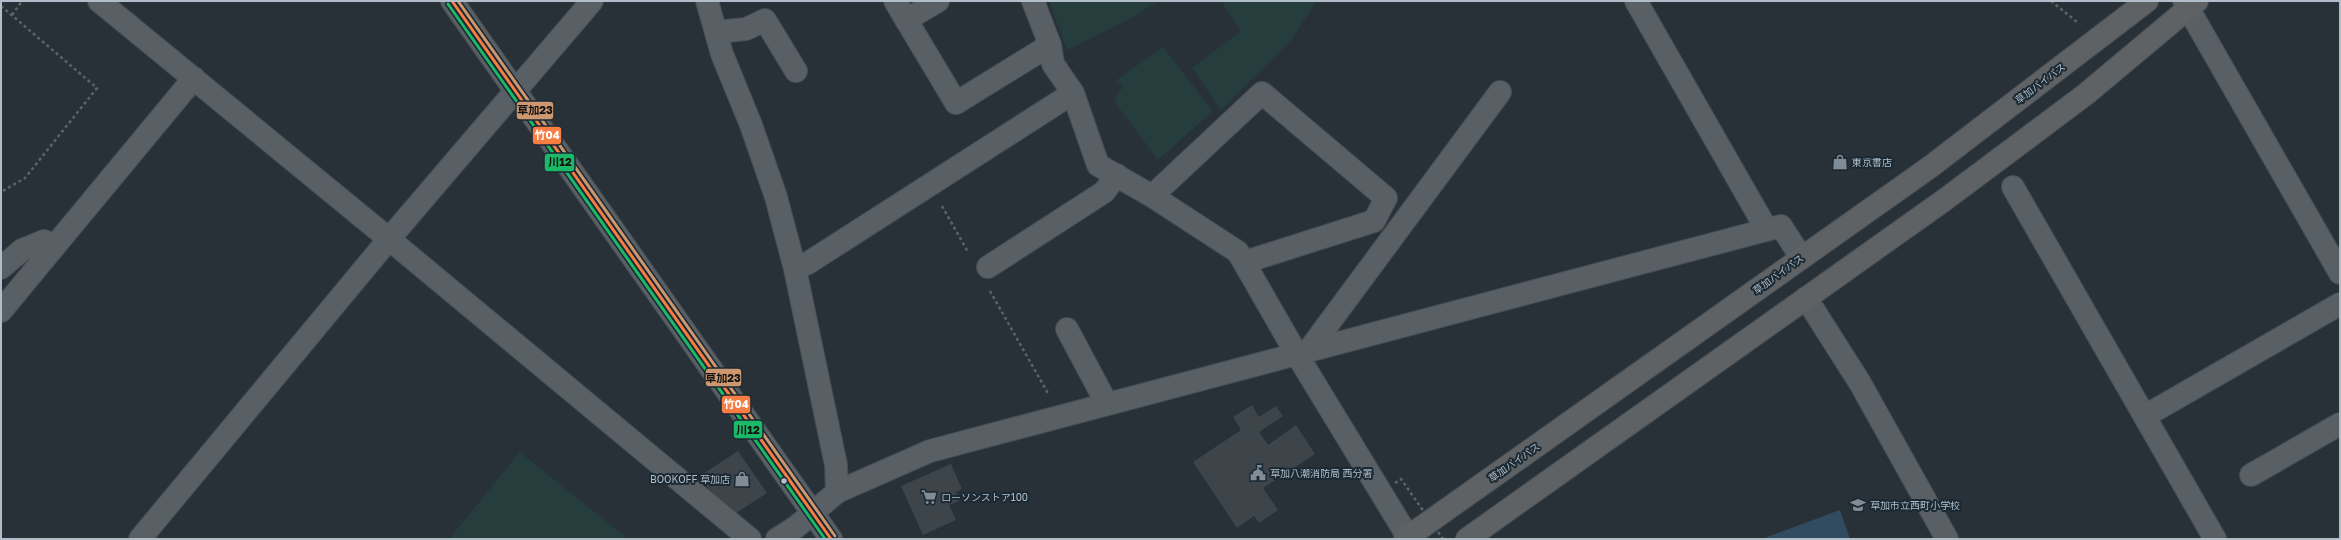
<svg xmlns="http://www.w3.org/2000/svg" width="2341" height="540" viewBox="0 0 2341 540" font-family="'Golos Text','Noto Sans JP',sans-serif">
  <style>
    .green { fill: #253d3d }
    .water { fill: #314c61 }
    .building { fill: #3d454b }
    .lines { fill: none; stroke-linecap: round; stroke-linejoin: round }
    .minor-casing { stroke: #474d52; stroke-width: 24 }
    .highway-casing { stroke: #454d53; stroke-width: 24 }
    .path { stroke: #5c6368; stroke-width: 2.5; stroke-dasharray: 3 3; stroke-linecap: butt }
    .minor { stroke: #586065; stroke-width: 22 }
    .highway { stroke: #5e6265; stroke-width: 22 }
    .path-bridge { stroke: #5c6368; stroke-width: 2.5; stroke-dasharray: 3 3; stroke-linecap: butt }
    .bus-1-casing { stroke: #1b2933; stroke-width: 6 }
    .bus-2-casing { stroke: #1b2933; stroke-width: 6 }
    .bus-3-casing { stroke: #1b2933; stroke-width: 6 }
    .bus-1 { stroke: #f77d43; stroke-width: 3 }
    .bus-2 { stroke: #1ab867; stroke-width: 3 }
    .bus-3 { stroke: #cd976f; stroke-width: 3 }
    .bus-dot { fill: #b1bec9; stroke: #1b2933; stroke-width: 1.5 }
    .labels { text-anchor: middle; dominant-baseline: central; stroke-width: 4; stroke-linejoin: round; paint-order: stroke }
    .street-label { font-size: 10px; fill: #b1bec9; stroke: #1b2933 }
    .poi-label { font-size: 10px; fill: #b1bec9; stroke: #1b2933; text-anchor: start }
    .line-badge { stroke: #1b2933; stroke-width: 1.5 }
    .badge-label { font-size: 11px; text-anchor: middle; font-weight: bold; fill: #fff }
    .pale-badge-label { font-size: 11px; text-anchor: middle; font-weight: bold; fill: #111 }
  </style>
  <rect width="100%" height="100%" fill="#283138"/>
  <path class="green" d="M 1049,1 L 1159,1 L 1131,18 L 1067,50 Z
    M 1226,1 L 1317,1 L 1291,40 L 1221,110 L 1192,68 L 1241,31 L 1223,4 Z
    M 1163,47 L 1213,111 L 1158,160 L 1114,101 L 1123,86 L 1115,81 Z
    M 520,452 L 628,539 L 449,539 Z"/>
  <path class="water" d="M 1840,510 L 1850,539 L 1762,539 Z"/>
  <path class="building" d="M 1252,405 L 1259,417 L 1276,406 L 1283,416 L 1259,432 L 1268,445 L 1296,425 L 1315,454 L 1263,488 L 1278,510 L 1259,523 L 1254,516 L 1237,528 L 1193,462 L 1241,430 L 1233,417 Z
    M 738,451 L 767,493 L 736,513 L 712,494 L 700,476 Z
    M 951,464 L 962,489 L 956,492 L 959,501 L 949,505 L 956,520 L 923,535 L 901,486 Z"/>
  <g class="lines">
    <defs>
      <path id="minor" d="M 99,1 L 389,239 L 750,539
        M 452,1 L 831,539
        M 707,1 L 722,54 L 751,125 L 776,197 L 795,269 L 836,465 L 837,492
        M 895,1 L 956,103 L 1050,45
        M 1033,1 L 1050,45 L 1053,64 L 1073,93 L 1098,165 L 1152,196 L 1238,252 L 1296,353 L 1408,537
        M 1636,1 L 1767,230
        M 2184,1 L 2340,273
        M 906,20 L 938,1
        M 716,32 L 746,29 L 765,20 L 796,71
        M 2013,187 L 2215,539
        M 1152,196 L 1262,93 L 1386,198 L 1374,221 L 1245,262
        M 988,267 L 1104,192 L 1117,175
        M 1,268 L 22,250 L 44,241 L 55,246
        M 795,269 L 808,263 L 1073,93
        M 1806,298 L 1860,383 L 1947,539
        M 1,311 L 194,78
        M 1067,329 L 1107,404
        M 1309,350 L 1500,92
        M 2145,416 L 2340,304
        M 2251,475 L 2340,424
        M 140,539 L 389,239 L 592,1
        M 777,539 L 796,527 L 837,492 L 930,451 L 1781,226 L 1801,257"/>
      <path id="highway" d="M 1405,539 L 1930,167 L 2147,1
        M 1467,539 L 1943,201 L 2086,94 L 2197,1"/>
    </defs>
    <use href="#minor" class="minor-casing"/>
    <use href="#highway" class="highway-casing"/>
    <path class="path" d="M 2051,1 L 2077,22
      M 1,6 L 97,88 L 25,178 L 1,192
      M 12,15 L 22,1
      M 942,206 L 968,252
      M 990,291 L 1049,395"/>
    <use href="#minor" class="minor"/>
    <use href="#highway" class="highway"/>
    <path class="path-bridge" d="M 1395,483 L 1401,479 L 1443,539"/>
    <defs>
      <path id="bus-1" d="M 452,1 L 831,539"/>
      <path id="bus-2" d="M 448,4 L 825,539"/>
      <path id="bus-3" d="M 458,1 L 835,536"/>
    </defs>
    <use href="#bus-1" class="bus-1-casing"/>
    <use href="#bus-2" class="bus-2-casing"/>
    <use href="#bus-3" class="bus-3-casing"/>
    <use href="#bus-1" class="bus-1"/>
    <use href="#bus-2" class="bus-2"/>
    <use href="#bus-3" class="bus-3"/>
  </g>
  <defs>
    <symbol id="shop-bare" viewBox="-9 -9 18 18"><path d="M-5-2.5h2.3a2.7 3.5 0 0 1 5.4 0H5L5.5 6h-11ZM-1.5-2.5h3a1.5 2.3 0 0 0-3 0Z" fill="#818d96" stroke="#1b2933" stroke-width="2.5" paint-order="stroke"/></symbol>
    <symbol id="civic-bare" viewBox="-9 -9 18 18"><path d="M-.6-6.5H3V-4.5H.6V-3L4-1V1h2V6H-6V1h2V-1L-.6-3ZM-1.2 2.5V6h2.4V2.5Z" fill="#818d96" stroke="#1b2933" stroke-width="2.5" paint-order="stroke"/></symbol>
    <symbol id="supermarket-bare" viewBox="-9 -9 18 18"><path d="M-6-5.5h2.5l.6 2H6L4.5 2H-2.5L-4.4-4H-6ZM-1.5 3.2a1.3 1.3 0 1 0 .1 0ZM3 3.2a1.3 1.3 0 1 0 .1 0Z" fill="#818d96" stroke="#1b2933" stroke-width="2.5" paint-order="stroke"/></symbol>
    <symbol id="school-bare" viewBox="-9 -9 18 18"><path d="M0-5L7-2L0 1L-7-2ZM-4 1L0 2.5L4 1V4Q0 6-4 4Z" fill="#818d96" stroke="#1b2933" stroke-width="2.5" paint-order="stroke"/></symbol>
  </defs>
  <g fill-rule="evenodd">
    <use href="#shop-bare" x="1829" y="151" width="22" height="22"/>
    <use href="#civic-bare" x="1247" y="462" width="22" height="22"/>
    <use href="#shop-bare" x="731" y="468" width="22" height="22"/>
    <use href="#supermarket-bare" x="918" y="486" width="22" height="22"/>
    <use href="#school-bare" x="1847" y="494" width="22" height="22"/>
  </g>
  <circle class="bus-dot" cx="784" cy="481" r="3.5"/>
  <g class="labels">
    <g class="street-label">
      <text transform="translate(2040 83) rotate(-37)">草加バイパス</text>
      <text transform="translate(1778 274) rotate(-36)">草加バイパス</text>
      <text transform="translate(1514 462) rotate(-35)">草加バイパス</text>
    </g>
    <g class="poi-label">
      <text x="1852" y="162">東京書店</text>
      <text x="1270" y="473">草加八潮消防局 西分署</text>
      <text x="730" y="479" text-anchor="end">BOOKOFF 草加店</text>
      <text x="941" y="497">ローソンストア100</text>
      <text x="1870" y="505">草加市立西町小学校</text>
    </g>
  </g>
  <g class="line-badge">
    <rect x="516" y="101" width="38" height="19" rx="4" fill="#cd976f"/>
    <rect x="532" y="126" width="30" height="19" rx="4" fill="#f77d43"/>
    <rect x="544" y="153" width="31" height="19" rx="4" fill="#1ab867"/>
    <rect x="705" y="368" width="37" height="19" rx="4" fill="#cd976f"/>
    <rect x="721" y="395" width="30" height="19" rx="4" fill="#f77d43"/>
    <rect x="733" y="420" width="30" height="19" rx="4" fill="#1ab867"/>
  </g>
  <g class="badge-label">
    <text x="547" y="139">竹04</text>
    <text x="736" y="408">竹04</text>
  </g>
  <g class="pale-badge-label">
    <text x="535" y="114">草加23</text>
    <text x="560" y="166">川12</text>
    <text x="723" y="382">草加23</text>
    <text x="748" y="434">川12</text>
  </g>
  <rect width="2341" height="540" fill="none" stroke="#b1bec9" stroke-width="4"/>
</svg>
